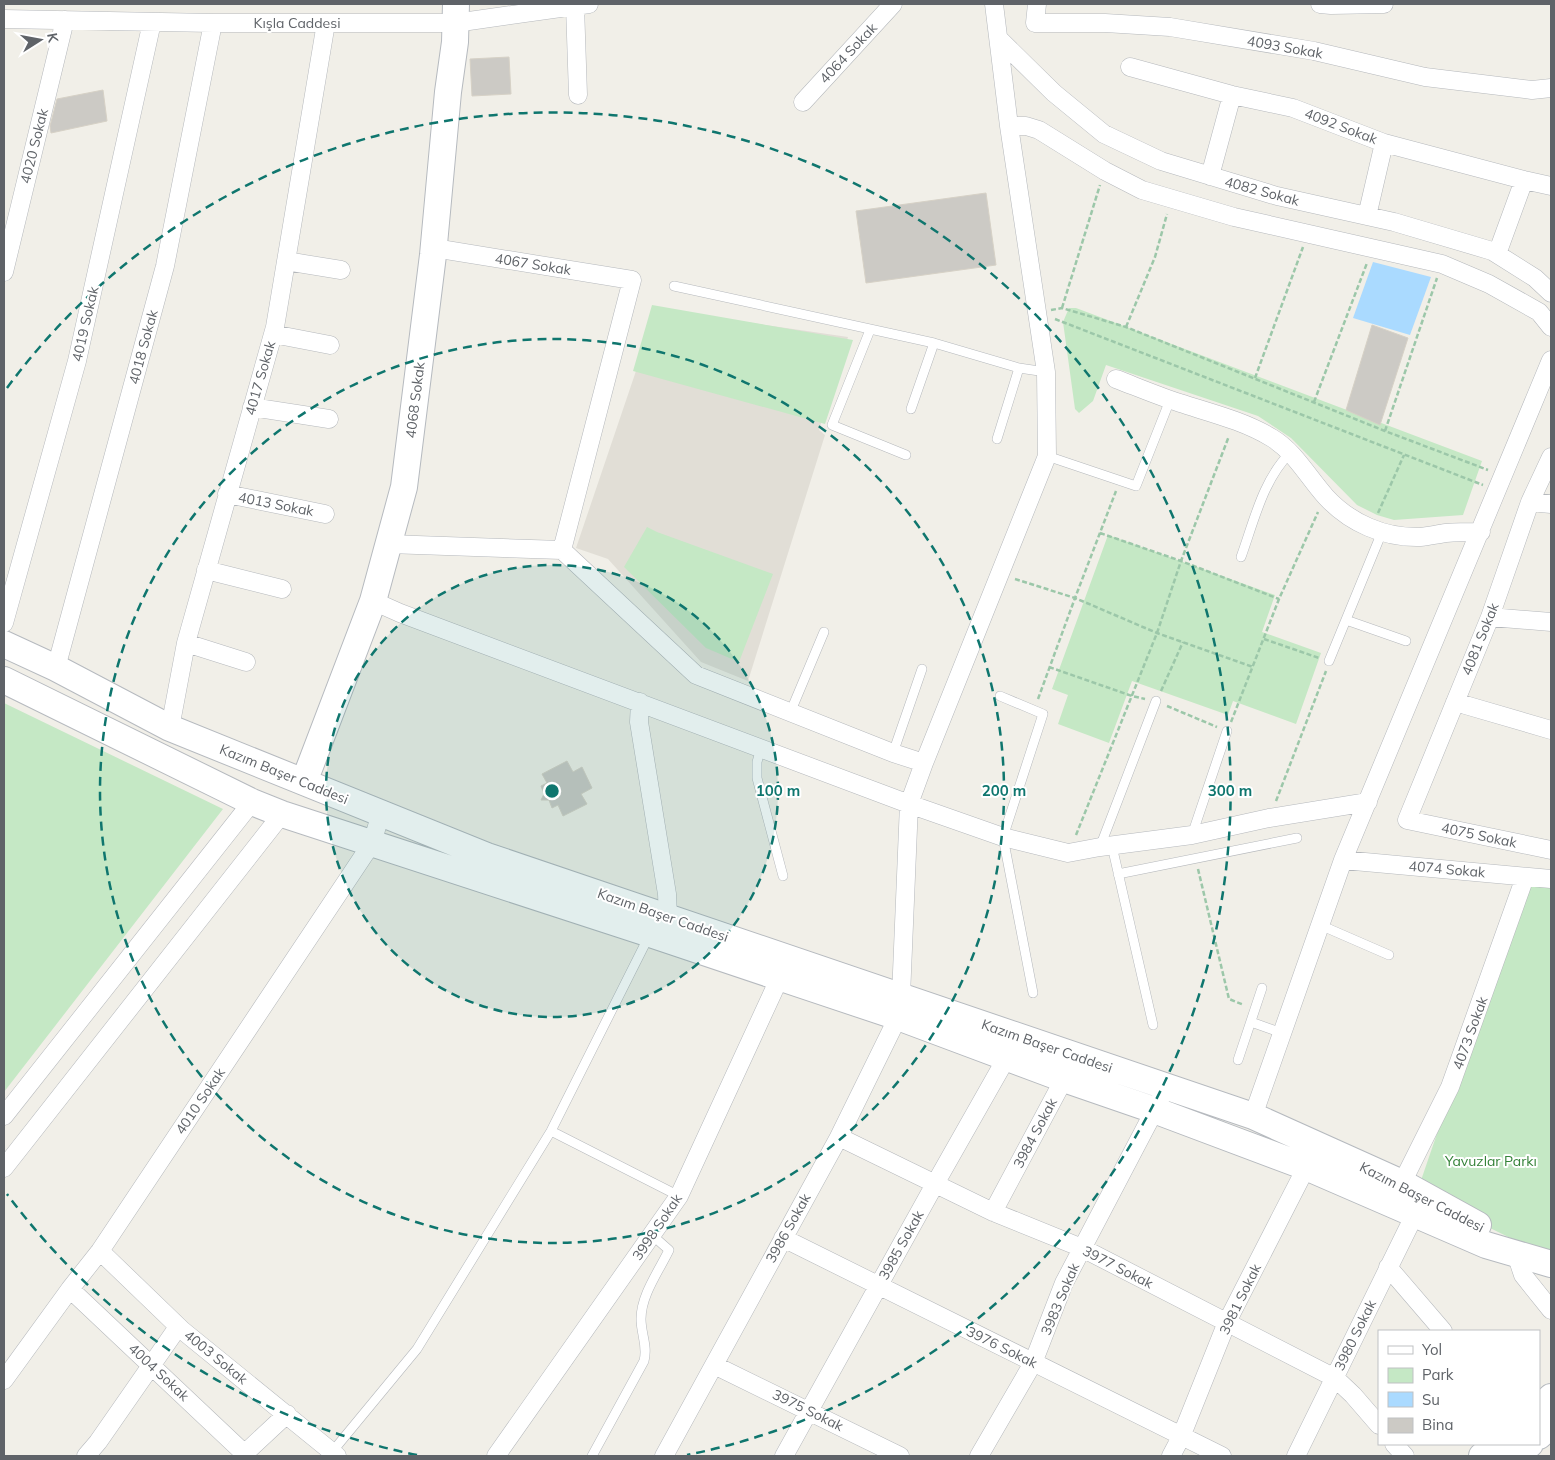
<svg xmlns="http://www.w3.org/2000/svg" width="1555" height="1460" viewBox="0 0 1555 1460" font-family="Mulish,sans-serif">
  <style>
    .education { fill: #e1ded6 }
    .green { fill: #c5e8c5 }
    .water { fill: #aadaff }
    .building { fill: #cccac5; stroke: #d6d1c6 }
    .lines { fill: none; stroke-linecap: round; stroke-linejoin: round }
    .service-casing { stroke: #b5b8bc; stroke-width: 10 }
    .minor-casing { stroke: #b5b8bc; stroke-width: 19 }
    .secondary-casing { stroke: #b6babf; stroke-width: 28 }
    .path { stroke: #9cc7a9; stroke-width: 2.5; stroke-dasharray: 5 2.5; stroke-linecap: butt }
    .service { stroke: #fff; stroke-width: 9 }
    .minor { stroke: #fff; stroke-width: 18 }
    .secondary { stroke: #fff; stroke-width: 26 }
    .ring { fill: none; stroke: #0f766e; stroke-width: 2.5; stroke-dasharray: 9 6 }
    .labels { text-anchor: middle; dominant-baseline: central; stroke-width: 4; stroke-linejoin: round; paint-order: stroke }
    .street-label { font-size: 14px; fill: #5f6368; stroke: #fff }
    .park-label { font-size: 14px; fill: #348238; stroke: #fff }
    .centre { fill: #0f766e; stroke: #fff; stroke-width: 2.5 }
    .ring-label { font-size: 15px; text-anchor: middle; font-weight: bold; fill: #0f766e; stroke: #fff; stroke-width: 4; stroke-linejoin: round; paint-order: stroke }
  </style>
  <rect width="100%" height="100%" fill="#f1efe8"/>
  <path class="education" d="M 657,309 L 848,337 L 819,430 L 825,435 L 748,681 L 701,662 L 608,559 L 576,548 Z"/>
  <path class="green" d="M 652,305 L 853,340 L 825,424 L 633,371 Z
    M 1069,308 L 1076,308 L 1482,461 L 1463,515 L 1394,520 L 1377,515 L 1357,505 L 1291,438 L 1258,416 L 1106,365 L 1093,401 L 1079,413 L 1075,409 L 1063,322 Z
    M 647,527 L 657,532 L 773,574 L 739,662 L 706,648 L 624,567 Z
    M 1108,535 L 1275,595 L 1262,632 L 1321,653 L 1296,724 L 1233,701 L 1228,715 L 1132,681 L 1109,743 L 1058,724 L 1068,695 L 1052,689 Z
    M 4,703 L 223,809 L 4,1092 Z
    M 1525,877 L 1551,879 L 1551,1258 L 1417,1192 Z"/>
  <path class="water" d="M 1373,262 L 1431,277 L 1410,335 L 1353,318 Z"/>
  <path class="building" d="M 509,57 L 511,94 L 472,96 L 470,59 Z
    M 103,90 L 107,121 L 51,133 L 50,126 L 57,99 Z
    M 986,193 L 996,265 L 866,283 L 856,211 Z
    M 1372,325 L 1408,338 L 1380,425 L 1346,410 Z
    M 567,761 L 573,772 L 582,767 L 592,788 L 581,794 L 587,804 L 563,816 L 558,805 L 552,808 L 549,800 L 541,800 L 544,794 L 541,786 L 547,783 L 542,774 Z"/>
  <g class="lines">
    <defs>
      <path id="service" d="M 674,286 L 934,343 L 1019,368 L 1046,372
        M 870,330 L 832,425 L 906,455
        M 911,409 L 934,343
        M 997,439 L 1019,368
        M 1047,456 L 1136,486 L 1170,400
        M 1241,557 C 1254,521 1263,480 1290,453
        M 1346,620 L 1406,641
        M 1329,661 L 1382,532
        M 1000,696 L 1043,714 L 1003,837 L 1033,993
        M 790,713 L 824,632
        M 761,748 L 757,762 L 757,778 L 783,876
        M 893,753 L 922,669
        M 1192,835 L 1227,731
        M 1112,846 L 1153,1025
        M 1100,847 L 1156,701
        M 1118,874 L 1297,838
        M 1320,925 L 1389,955
        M 1251,1022 L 1282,1033
        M 1238,1060 L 1262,988
        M 551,1131 L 679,1196
        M 332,1452 L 417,1349 L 551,1131 L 649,936
        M 592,1456 L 644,1361 C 648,1346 641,1334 641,1319 C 641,1295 659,1271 669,1250 L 652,1235"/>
      <path id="minor" d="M 1037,4 L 1035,23 L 1105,23 L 1170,27 L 1314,51 L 1425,77 L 1532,90 L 1551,88
        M 1320,4 L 1331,5 L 1384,4
        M 575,6 L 578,95
        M 4,19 L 213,23 L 455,23 L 589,4
        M 999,39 L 1054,93 L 1104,134 L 1161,161 L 1277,196 L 1394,222 L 1492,251 L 1535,278 L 1551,293
        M 1130,67 L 1232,95 L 1293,108 L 1384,143 L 1524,180 L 1551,186
        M 803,102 L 893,4
        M 1009,126 L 1026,126 L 1039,130 L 1105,171 L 1142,190 L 1234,217 L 1442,264 L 1489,284 L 1539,312 L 1551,327
        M 1210,176 L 1232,95
        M 1367,216 L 1384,143
        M 434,248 L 632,280 L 562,550
        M 1497,254 L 1524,180
        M 286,261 L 341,270
        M 4,272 L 65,20
        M 273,334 L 330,345
        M 1116,379 C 1137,387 1158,396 1180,403 C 1211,413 1244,421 1272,438 C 1295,452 1308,477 1326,497 C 1350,523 1384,538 1420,537 C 1429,536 1438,534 1446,533 C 1458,532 1469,532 1481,532
        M 252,407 L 329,419
        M 1551,457 L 1530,502 L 1490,617 L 1407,820 L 1551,850
        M 227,494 L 325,514
        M 1530,502 L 1551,504
        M 388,544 L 562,550 L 696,675 L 893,753 L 924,763
        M 206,570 L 282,589
        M 373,601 L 400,613 L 909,804 L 1003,837 L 1068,853 L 1100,847 L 1192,835 L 1269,818 L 1368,802
        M 1490,617 L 1551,622
        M 4,623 L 77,361 L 152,22
        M 186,643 L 246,662
        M 56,668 L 165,266 L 213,23
        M 640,702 L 639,722 L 667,894 L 668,917
        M 1455,702 L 1551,730
        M 170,728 L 186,643 L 275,327 L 326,23
        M 1343,860 L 1551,879
        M 4,1116 L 252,802
        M 1253,1116 L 1343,860 L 1551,360
        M 839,1137 L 993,1212 L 1082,1248 L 1335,1378 L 1353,1395 L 1379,1425
        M 4,1168 L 282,814
        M 1402,1183 L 1450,1087 L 1525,877
        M 993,1212 L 1064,1079 L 1064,1069
        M 783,1238 L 1222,1456
        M 100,1251 L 182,1330 L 337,1456
        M 1516,1254 L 1523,1275 L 1551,1310
        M 1388,1267 L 1443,1331
        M 70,1289 L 247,1456
        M 714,1365 L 900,1456
        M 4,1380 L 70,1289 L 100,1251 L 372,843 L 381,813
        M 1394,1444 L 1405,1456
        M 86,1456 L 98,1442 L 178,1327
        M 242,1456 L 287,1414
        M 496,1456 L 679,1196 L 780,977
        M 664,1456 L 839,1137 L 898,1017 L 901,996 L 909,804 L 924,763 L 1047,456 L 1046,372 L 1009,126 L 994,4
        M 784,1456 L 935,1184 L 1007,1057 L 1007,1048
        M 979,1456 L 1033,1363 L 1064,1283 L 1160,1100
        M 1171,1456 L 1181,1437 L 1227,1322 L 1311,1158
        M 1296,1456 L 1415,1214"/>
      <path id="secondary" d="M 4,644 L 56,668 L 170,728 L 487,856 L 1253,1116 L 1402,1183 L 1478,1225
        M 4,680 L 252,802 L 282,814 L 650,934 L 898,1017 L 1064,1079 L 1154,1110 L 1306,1167 L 1486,1245 L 1551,1264
        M 304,782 L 373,601 L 404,487 L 433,255 L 448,92 L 455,42 L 456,4
        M 1539,1408 L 1551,1397
        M 1539,1436 L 1551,1425
        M 1482,1456 L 1497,1444
        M 1514,1456 L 1530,1444"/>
    </defs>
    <use href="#service" class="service-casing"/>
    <use href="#minor" class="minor-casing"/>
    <use href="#secondary" class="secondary-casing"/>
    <path class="path" d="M 1062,308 L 1100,185
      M 1051,310 L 1062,308 L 1126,327 L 1385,431 L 1488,470
      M 1055,319 L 1483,485
      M 1126,327 L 1155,257 L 1167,214
      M 1255,378 L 1303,247
      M 1314,402 L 1367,263
      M 1385,431 L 1437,278
      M 1378,513 L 1404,455
      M 1100,533 L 1181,561 L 1279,599
      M 1015,579 L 1075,598 L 1157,633 L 1253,667
      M 1264,639 L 1319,658
      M 1049,667 L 1132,696 L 1145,699
      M 1161,691 L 1183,642
      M 1038,699 L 1075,598 L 1116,491
      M 1167,706 L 1217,727
      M 1231,722 L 1279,599 L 1318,512
      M 1276,801 L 1326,671
      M 1076,835 L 1157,633 L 1181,561 L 1229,436
      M 1198,869 L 1229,999 L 1244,1005"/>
    <use href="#service" class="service"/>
    <use href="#minor" class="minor"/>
    <use href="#secondary" class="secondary"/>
  </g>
  <circle cx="552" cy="791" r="226" fill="#0f766e" fill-opacity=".12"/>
  <g class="ring">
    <circle cx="552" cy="791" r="226"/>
    <circle cx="552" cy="791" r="452"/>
    <path d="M417 1455A678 678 0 0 1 7 1194M7 388A678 678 0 1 1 687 1455"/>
  </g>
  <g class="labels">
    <g class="street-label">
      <text x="297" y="23">Kışla Caddesi</text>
      <text transform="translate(1285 47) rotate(10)">4093 Sokak</text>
      <text transform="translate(848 53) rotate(-47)">4064 Sokak</text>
      <text transform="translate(1341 126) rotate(21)">4092 Sokak</text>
      <text transform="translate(34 146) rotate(-76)">4020 Sokak</text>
      <text transform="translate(1262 191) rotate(15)">4082 Sokak</text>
      <text transform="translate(533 264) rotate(9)">4067 Sokak</text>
      <text transform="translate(85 324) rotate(-77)">4019 Sokak</text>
      <text transform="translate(143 347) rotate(-75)">4018 Sokak</text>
      <text transform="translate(260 378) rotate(-74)">4017 Sokak</text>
      <text transform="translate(415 400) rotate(-83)">4068 Sokak</text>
      <text transform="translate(276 504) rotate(11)">4013 Sokak</text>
      <text transform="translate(1480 639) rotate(-68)">4081 Sokak</text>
      <text transform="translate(284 774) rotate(22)">Kazım Başer Caddesi</text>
      <text transform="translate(1479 835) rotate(12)">4075 Sokak</text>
      <text transform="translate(1447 869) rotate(5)">4074 Sokak</text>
      <text transform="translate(663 915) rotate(19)">Kazım Başer Caddesi</text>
      <text transform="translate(1470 1033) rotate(-70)">4073 Sokak</text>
      <text transform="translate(1047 1046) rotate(19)">Kazım Başer Caddesi</text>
      <text transform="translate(200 1101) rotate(-56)">4010 Sokak</text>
      <text transform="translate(1035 1133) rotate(-62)">3984 Sokak</text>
      <text transform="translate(1422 1197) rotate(27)">Kazım Başer Caddesi</text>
      <text transform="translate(657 1227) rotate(-56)">3998 Sokak</text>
      <text transform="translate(788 1228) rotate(-61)">3986 Sokak</text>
      <text transform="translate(901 1245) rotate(-61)">3985 Sokak</text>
      <text transform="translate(1118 1267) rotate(27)">3977 Sokak</text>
      <text transform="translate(1060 1299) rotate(-67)">3983 Sokak</text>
      <text transform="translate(1240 1299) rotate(-64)">3981 Sokak</text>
      <text transform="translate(1355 1335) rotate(-64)">3980 Sokak</text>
      <text transform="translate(1002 1347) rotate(26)">3976 Sokak</text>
      <text transform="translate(216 1357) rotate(39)">4003 Sokak</text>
      <text transform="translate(159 1372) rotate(43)">4004 Sokak</text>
      <text transform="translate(808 1410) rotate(26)">3975 Sokak</text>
    </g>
    <g class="park-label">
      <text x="1491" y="1161">Yavuzlar Parkı</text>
    </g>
  </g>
  <circle cx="552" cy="791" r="8" class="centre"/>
  <g class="ring-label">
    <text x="778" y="796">100 m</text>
    <text x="1004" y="796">200 m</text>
    <text x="1230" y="796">300 m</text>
  </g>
  <rect width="1555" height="1460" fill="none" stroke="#5f6368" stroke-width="10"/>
  <rect x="1378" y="1330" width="162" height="115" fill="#ffffff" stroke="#bfc1c3"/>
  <rect x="1388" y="1346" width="25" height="8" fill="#ffffff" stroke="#bfc1c3"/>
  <text x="1422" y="1355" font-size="15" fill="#5f6368">Yol</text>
  <rect x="1388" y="1368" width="25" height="15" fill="#c5e8c5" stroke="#bfc1c3"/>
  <text x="1422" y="1380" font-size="15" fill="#5f6368">Park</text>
  <rect x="1388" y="1392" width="25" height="15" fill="#aadaff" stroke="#bfc1c3"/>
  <text x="1422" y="1405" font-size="15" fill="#5f6368">Su</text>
  <rect x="1388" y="1418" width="25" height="15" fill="#cccac5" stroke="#bfc1c3"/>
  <text x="1422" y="1430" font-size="15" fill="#5f6368">Bina</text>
  <g transform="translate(40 40) rotate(79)" stroke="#ffffff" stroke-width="4" paint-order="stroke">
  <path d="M0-4L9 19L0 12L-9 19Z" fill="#5f6368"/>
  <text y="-8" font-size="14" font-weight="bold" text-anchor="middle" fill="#5f6368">K</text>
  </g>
</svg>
